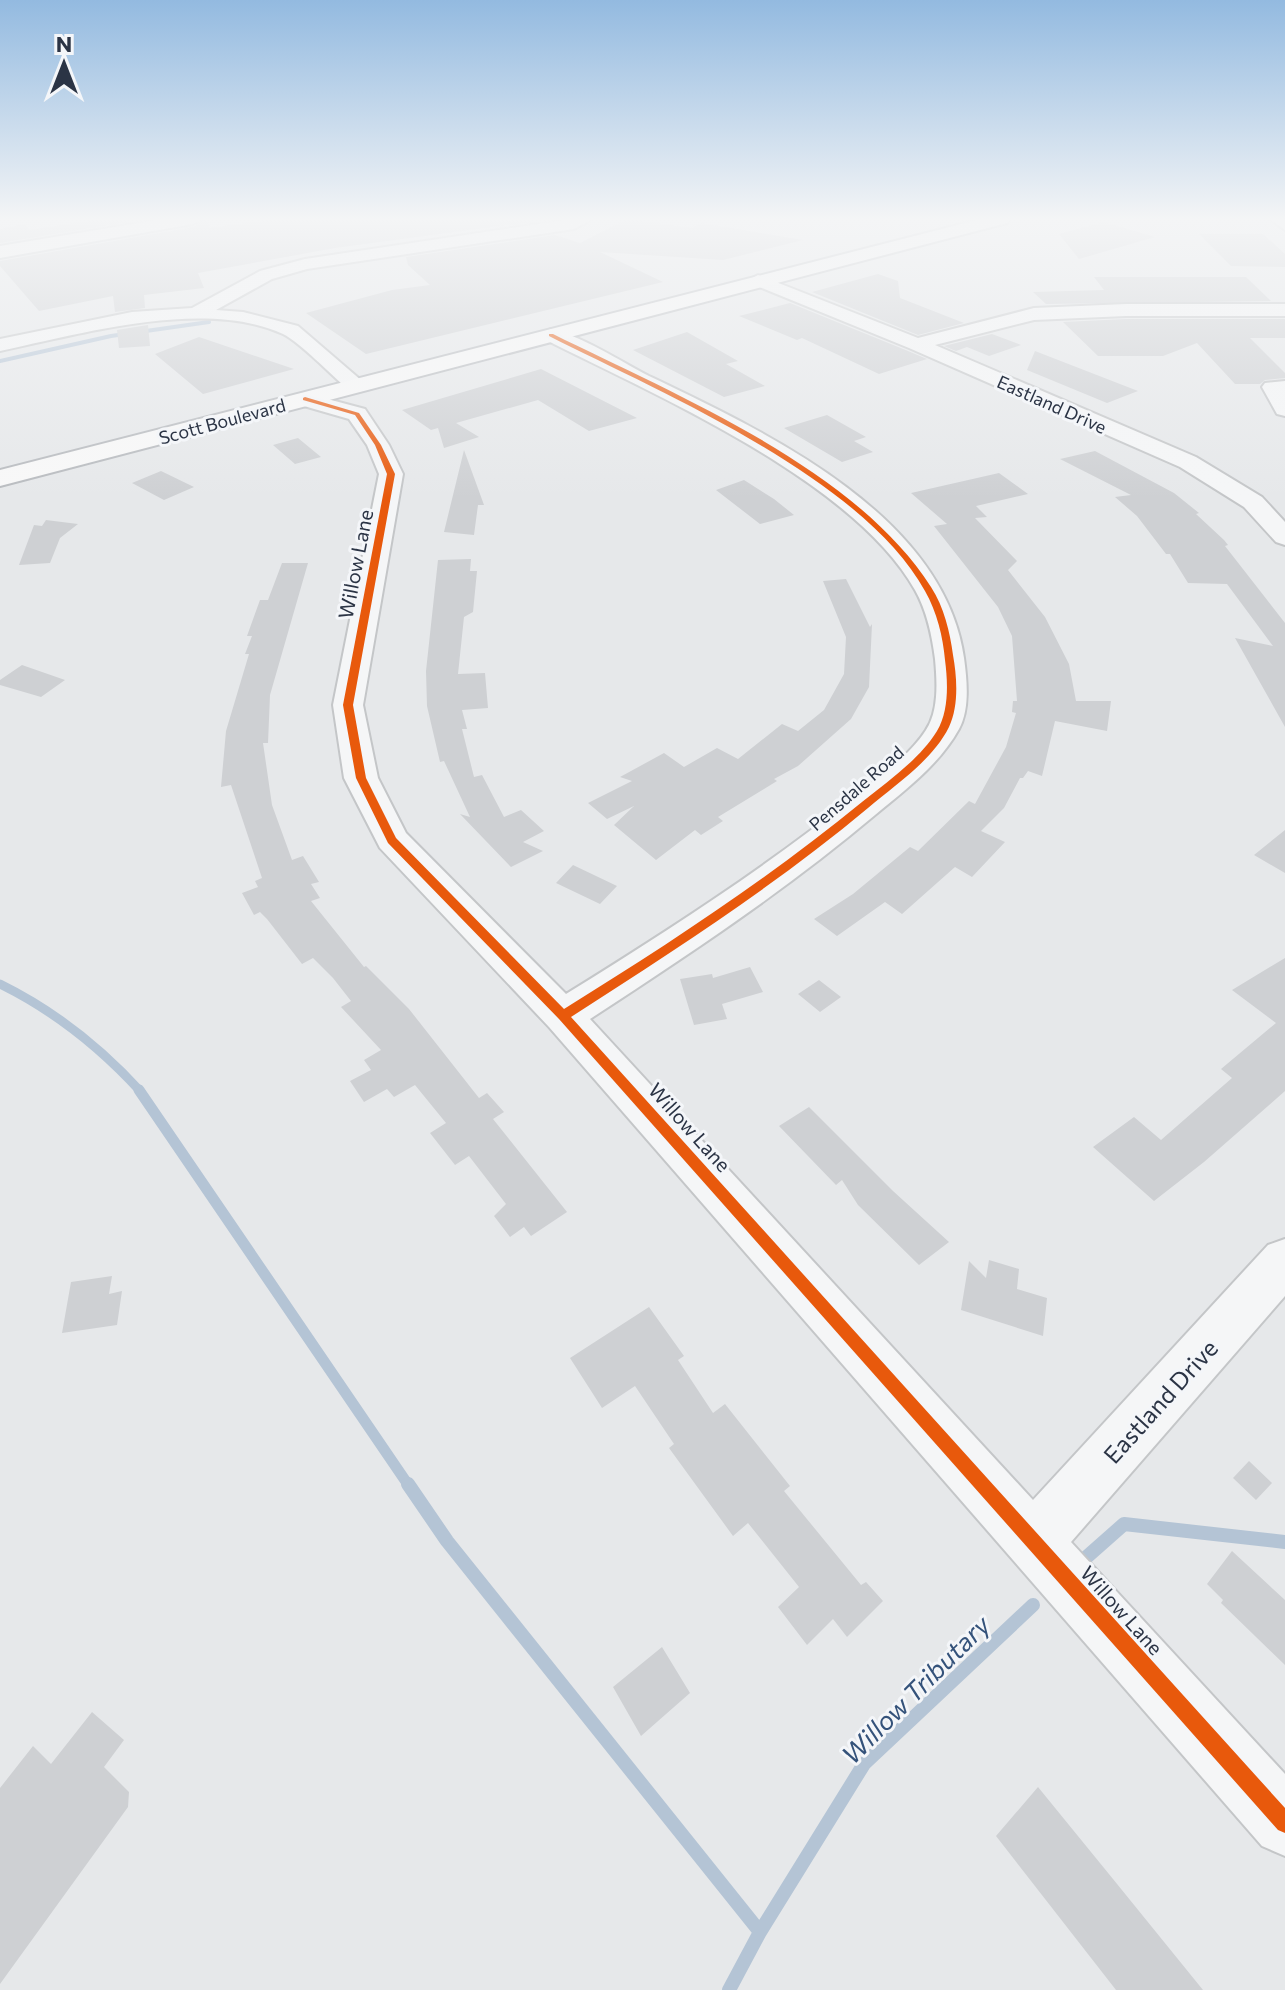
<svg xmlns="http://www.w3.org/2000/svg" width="1285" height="1990" viewBox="0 0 1285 1990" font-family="Commissioner,sans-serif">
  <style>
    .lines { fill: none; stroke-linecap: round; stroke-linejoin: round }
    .stream-far3 { stroke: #b4c4d5; stroke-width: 4 }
    .stream-far2 { stroke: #b4c4d5; stroke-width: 9 }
    .stream-far1 { stroke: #b4c4d5; stroke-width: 11 }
    .stream { stroke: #b4c4d5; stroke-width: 14 }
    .building { fill: #ced0d3 }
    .minor-casing { stroke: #c4c6c8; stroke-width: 4 }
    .major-casing { stroke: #c2c5c8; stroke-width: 4 }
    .highway-casing { stroke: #b8bbbf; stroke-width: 4 }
    .minor { fill: #f5f6f7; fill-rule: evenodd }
    .major { fill: #f8f8f8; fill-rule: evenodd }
    .highway { fill: #f8f8f8; fill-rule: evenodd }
    .cycleway-casing { stroke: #f4f6f9; stroke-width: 5 }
    .cycleway { fill: #e8590c; fill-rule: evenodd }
    .labels { text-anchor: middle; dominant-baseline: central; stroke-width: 6; stroke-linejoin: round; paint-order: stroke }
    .far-street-label { font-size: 18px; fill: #2b3445; stroke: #f4f6f9 }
    .street-label { font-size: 20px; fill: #2b3445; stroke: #f4f6f9 }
    .near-street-label { font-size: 24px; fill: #2b3445; stroke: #f4f6f9 }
    .near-water-label { font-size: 26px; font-style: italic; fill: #34527a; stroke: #f4f6f9 }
  </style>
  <rect width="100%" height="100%" fill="#e6e8ea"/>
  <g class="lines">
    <path class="stream-far3" d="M 0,361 L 111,336 L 209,322"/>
    <path class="stream-far2" d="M 0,984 C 55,1011 100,1047 141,1092"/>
    <path class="stream-far1" d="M 139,1090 L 409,1486"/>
    <path class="stream" d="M 408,1484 L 447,1541 L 760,1932 L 729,1990
      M 1081,1562 L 1124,1524 L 1285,1542
      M 760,1932 L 864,1764 L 1033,1605"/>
  </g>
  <path class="building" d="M 100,219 L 145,219 L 0,243 L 0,229 L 24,224 L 29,230 Z
    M 205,219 L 209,219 L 209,228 L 277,219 L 537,221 L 335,248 L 198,273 L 204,288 L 144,295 L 145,308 L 115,312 L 113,296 L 39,311 L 0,266 L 0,261 L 194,227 Z
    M 627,219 L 692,228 L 701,223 L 803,240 L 723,260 L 600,252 L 663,282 L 366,354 L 306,313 L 392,290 L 430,285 L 408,265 L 406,257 L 555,235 L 580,243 Z
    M 1104,222 L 1155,237 L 1079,259 L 1059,234 Z
    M 1199,234 L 1263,234 L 1285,254 L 1285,267 L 1231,266 Z
    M 878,274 L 898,281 L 900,298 L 964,323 L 918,335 L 812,292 Z
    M 1094,277 L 1246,277 L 1271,301 L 1046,304 L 1033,292 L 1104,290 Z
    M 790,303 L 908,351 L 927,359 L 879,374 L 802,338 L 797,340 L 739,316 Z
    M 1126,319 L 1285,319 L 1285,338 L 1250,338 L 1285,373 L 1285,378 L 1265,380 L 1260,384 L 1235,384 L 1197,343 L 1163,356 L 1098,356 L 1063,322 Z
    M 148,325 L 150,346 L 119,348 L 117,330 Z
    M 687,332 L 738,361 L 726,364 L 765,386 L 724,397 L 633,350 Z
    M 992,334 L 1021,345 L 989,356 L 967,347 L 956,351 L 944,346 Z
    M 199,337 L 294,369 L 203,394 L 155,354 Z
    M 1035,351 L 1138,391 L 1107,403 L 1027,370 Z
    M 541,369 L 637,418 L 589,431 L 538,400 L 456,423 L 479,437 L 444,448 L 438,428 L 431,430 L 402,410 Z
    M 827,415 L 866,437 L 854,441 L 873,452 L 842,462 L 784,428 Z
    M 298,438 L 321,457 L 295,464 L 273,445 Z
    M 464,450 L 484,505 L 478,505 L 474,535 L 444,532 Z
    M 1095,451 L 1174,493 L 1199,513 L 1196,514 L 1224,540 L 1228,545 L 1225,546 L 1285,623 L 1285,727 L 1235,638 L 1273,646 L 1227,584 L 1188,583 L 1170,554 L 1166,554 L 1137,516 L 1115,497 L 1131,495 L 1060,459 Z
    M 161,471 L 194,487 L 164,500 L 132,483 Z
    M 999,473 L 1028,494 L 976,506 L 987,517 L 975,518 L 1017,561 L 1008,570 L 1045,617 L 1069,664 L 1076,701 L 1111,701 L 1107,731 L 1055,721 L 1042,776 L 1028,771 L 1023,778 L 1020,778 L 1004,808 L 981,831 L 1005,842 L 972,877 L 955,867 L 902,914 L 885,902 L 837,936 L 814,919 L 853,894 L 910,847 L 918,851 L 969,801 L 975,804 L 1006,747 L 1016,713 L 1012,712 L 1013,701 L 1017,701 L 1012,636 L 998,607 L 934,526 L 947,524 L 911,493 Z
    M 744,480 L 774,499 L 794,515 L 760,524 L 716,490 Z
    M 46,520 L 78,524 L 60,538 L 50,563 L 19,565 L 34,525 L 42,526 Z
    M 471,559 L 470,571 L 477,571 L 473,612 L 464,617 L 458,674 L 485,673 L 488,708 L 462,710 L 467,729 L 462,729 L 474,777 L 482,775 L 504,817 L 521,810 L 544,831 L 523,842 L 543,851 L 511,867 L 460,814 L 470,817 L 444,761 L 440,762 L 427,706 L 426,671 L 438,560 Z
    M 282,563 L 308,563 L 270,695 L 268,743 L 263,743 L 272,805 L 292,860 L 303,856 L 319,882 L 311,884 L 320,898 L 311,901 L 364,967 L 366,966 L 409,1009 L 479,1098 L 487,1093 L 504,1112 L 493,1119 L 567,1212 L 531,1236 L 524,1227 L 510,1237 L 494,1216 L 506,1204 L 469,1156 L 455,1165 L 430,1133 L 446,1123 L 415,1085 L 394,1097 L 387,1089 L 364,1102 L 350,1081 L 371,1070 L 364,1060 L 381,1050 L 341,1007 L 351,1001 L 333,978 L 313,958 L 302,964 L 267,919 L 260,912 L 254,915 L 242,893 L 258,887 L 255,881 L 262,878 L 231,785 L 221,787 L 226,731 L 249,654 L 245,654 L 252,636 L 247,636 L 260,600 L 268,600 Z
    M 846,579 L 870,627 L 872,624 L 869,687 L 851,719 L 798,766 L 774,779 L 777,781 L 718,817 L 723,821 L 701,835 L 695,830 L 656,860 L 614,825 L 634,806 L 607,819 L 588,803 L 632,781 L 620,777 L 664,753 L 684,767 L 717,748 L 738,759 L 782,724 L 798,731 L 824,710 L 844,674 L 846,637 L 823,581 Z
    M 22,665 L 65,680 L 41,697 L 0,685 L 0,680 Z
    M 1285,830 L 1285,873 L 1254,855 Z
    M 573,865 L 617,886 L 600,904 L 556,883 Z
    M 1285,958 L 1285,1091 L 1204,1162 L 1154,1201 L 1093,1147 L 1134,1117 L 1161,1140 L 1232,1078 L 1221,1069 L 1276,1023 L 1232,990 Z
    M 750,967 L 763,992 L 722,1004 L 727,1019 L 694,1025 L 680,979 L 712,974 L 713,978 Z
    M 819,980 L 841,997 L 820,1012 L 798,994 Z
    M 809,1107 L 893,1191 L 949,1242 L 919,1265 L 858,1205 L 842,1180 L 836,1185 L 779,1126 Z
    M 989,1260 L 1019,1269 L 1017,1289 L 1047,1298 L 1043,1336 L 961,1310 L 969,1261 L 986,1278 Z
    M 112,1276 L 109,1294 L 122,1291 L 117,1325 L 62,1333 L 71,1282 Z
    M 649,1307 L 684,1356 L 678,1360 L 713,1413 L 725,1404 L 790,1486 L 784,1491 L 861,1585 L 866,1582 L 883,1601 L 847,1637 L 833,1619 L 807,1645 L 778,1607 L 799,1587 L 748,1523 L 733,1536 L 669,1448 L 674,1444 L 635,1386 L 602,1408 L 570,1358 Z
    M 1249,1461 L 1272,1483 L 1256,1500 L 1233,1478 Z
    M 1232,1551 L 1285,1600 L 1285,1665 L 1221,1603 L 1223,1600 L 1207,1584 Z
    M 662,1647 L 690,1693 L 641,1736 L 613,1687 Z
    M 92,1712 L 124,1740 L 104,1767 L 129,1792 L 128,1807 L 0,1984 L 0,1788 L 33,1746 L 51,1764 Z
    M 1038,1787 L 1113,1879 L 1203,1990 L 1116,1990 L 996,1836 Z"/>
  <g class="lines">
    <defs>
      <path id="minor" d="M 572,219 L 592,219 L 574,229 L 307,269 L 272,279 L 216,310 L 243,312 L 298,326 L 362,381 L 365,385 L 355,391 L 348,389 C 332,376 300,342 283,334 C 204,298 81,334 0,351 L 0,339 L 132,312 L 192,308 L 260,271 L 305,259 Z
        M 1270,219 L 1285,219 L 1285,230 Z
        M 758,275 L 918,338 L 1034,308 L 1126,304 L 1285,304 L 1285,316 L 1126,316 L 1034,320 L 935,345 L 1196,457 L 1262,497 L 1285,522 L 1285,545 L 1276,542 L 1244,507 L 1180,467 L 909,348 L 752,284 L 749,280 Z
        M 551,329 C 584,337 618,360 649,376 C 766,432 944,515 964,658 C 967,680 970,709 959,729 C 939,765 905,790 875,815 C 785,891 688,955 590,1019 L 1033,1500 L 1268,1245 L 1285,1239 L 1285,1296 L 1071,1542 L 1285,1774 L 1285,1856 L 1262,1846 L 549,1027 L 380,848 L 344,778 L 333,705 L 379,474 L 367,445 L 349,419 L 297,404 L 294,399 L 305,393 L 365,409 L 389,445 L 403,474 L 363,705 L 378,778 L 406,833 L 566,994 C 664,933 761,871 851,799 C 876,779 908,758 926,730 C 939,711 937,681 935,659 C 932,636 927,611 915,590 C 853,480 655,395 544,339 L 541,335 Z
        M 1285,381 L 1285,416 L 1277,414 L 1262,387 L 1265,383 Z"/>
      <path id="major" d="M 163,219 L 202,219 L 193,224 L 0,258 L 0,246 Z"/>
      <path id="highway" d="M 981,219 L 1010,219 L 1007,223 L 0,486 L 0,470 Z"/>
    </defs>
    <use href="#minor" class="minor-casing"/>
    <use href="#major" class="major-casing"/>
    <use href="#highway" class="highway-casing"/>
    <use href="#minor" class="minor"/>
    <use href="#major" class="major"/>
    <use href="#highway" class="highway"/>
    <defs>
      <path id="cycleway" d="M 549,334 L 553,334 C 676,395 855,468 931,587 C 944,607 950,632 953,655 C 957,677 959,706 949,727 C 932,761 896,784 868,808 C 775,886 673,951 571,1017 L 1285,1808 L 1285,1833 L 1278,1830 L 559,1019 L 388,843 L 356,778 L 343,705 L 387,474 L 375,445 L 355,415 L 303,400 L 303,398 L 305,397 L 359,413 L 381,445 L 395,474 L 353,705 L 366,778 L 396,838 L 564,1009 C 667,945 768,879 862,802 C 888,781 919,760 937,731 C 949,711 948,683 945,660 C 943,637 937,612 925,591 C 863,478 662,393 549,336 Z"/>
    </defs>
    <use href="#cycleway" class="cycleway-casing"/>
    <use href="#cycleway" class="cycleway"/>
  </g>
  <linearGradient id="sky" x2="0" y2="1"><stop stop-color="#93bae0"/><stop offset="0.44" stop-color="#f4f5f6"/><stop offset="1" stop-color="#f4f5f6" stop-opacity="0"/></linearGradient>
  <rect width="1285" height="498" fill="url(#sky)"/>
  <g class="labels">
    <g class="far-street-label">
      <text transform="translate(1052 404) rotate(24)">Eastland Drive</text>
      <text transform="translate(222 421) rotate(-15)">Scott Boulevard</text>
      <text transform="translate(856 788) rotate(-41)">Pensdale Road</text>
    </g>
    <g class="street-label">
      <text transform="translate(355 564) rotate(-79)">Willow Lane</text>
      <text transform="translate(690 1127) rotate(48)">Willow Lane</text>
      <text transform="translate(1122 1610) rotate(48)">Willow Lane</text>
    </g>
    <g class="near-street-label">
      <text transform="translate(1160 1401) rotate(-48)">Eastland Drive</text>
    </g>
    <g class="near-water-label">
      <text transform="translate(915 1689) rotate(-45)">Willow Tributary</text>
    </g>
  </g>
  <g transform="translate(64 64)" stroke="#f4f6f9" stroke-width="6" paint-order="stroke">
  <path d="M0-6L14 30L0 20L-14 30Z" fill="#2b3445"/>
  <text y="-12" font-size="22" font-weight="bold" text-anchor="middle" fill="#2b3445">N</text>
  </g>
</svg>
